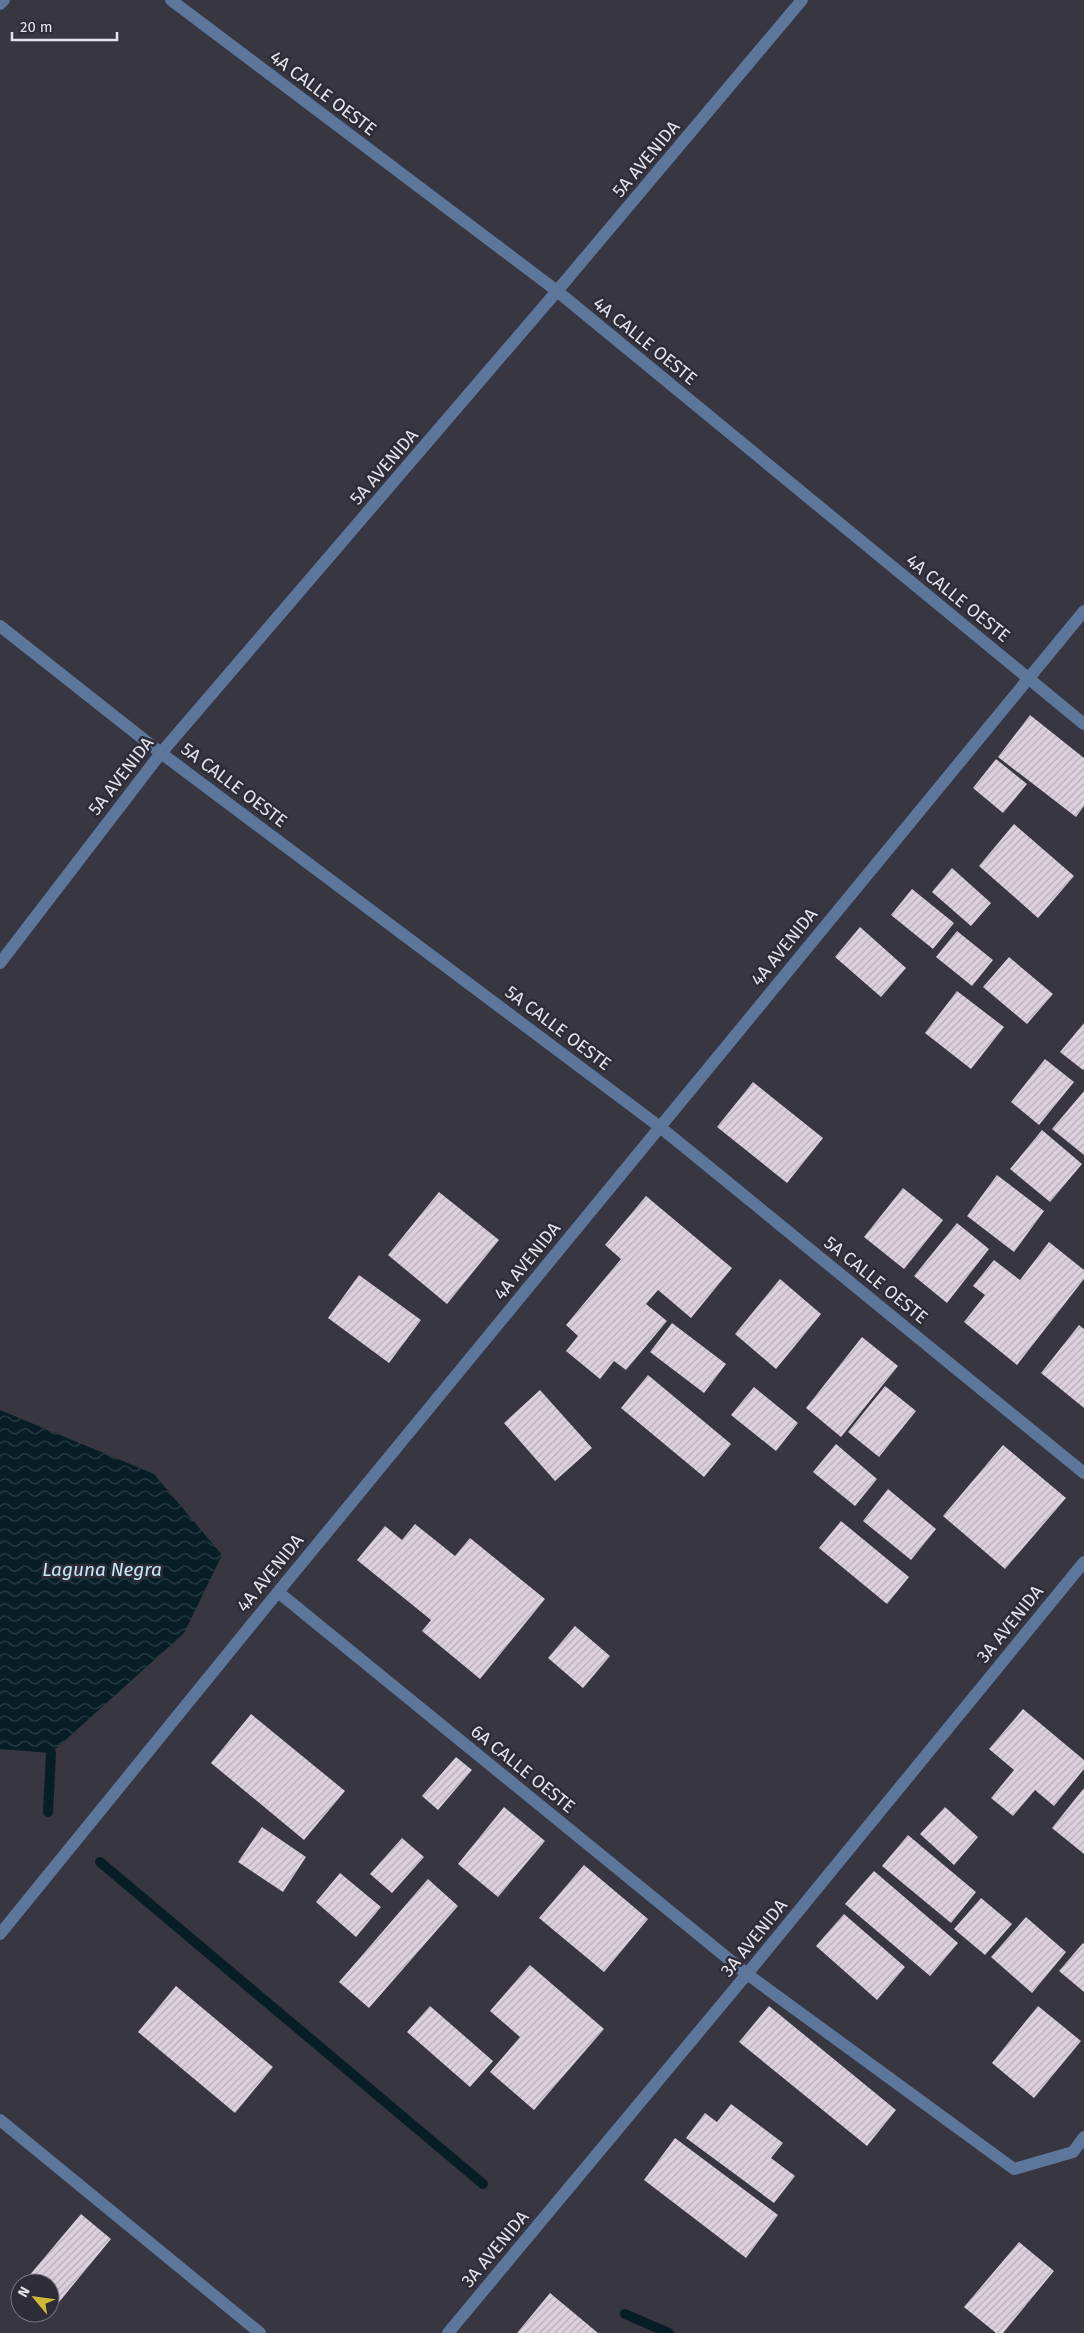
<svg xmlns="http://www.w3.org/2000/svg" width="1084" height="2333" viewBox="0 0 1084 2333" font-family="'Fira Sans',sans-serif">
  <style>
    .water { fill: url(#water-waves) }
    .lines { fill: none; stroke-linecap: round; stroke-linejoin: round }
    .stream { stroke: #071e26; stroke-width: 10 }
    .building { fill: url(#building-hatch) }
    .minor { stroke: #5d769b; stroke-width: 12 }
    .labels { text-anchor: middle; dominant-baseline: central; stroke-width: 5; stroke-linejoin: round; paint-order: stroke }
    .street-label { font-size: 18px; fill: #e5e4eb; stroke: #2d2c37 }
    .water-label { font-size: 19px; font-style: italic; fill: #c4eafa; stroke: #2d2c37 }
  </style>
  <defs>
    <pattern id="water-waves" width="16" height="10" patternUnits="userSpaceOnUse" patternTransform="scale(1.25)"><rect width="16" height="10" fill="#071e26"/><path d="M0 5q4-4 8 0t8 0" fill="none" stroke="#2b3f46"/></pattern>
    <pattern id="building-hatch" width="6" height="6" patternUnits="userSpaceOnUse" patternTransform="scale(1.25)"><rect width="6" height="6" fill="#dbd0db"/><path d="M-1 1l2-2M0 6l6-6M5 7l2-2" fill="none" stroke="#b6adb6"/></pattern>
  </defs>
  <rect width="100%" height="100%" fill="#373641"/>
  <path class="water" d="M 0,1410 L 154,1474 L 222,1555 L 184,1633 L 51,1753 L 0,1749 Z"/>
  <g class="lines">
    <path class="stream" d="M 48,1812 L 51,1753
      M 100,1862 L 483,2184
      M 625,2314 L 669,2333"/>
  </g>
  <path class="building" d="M 1030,715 L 1084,758 L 1084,806 L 1076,817 L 998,757 Z
    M 996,759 L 1027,784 L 1003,813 L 973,788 Z
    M 1014,824 L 1074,876 L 1038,918 L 979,866 Z
    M 952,868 L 991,903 L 971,926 L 932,892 Z
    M 912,889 L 954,923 L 933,949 L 891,915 Z
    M 860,927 L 906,968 L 881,997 L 835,957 Z
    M 957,931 L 993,960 L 972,986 L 936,957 Z
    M 1009,957 L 1053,994 L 1027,1024 L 983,987 Z
    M 957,991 L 1004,1027 L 971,1069 L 925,1033 Z
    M 1084,1023 L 1084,1069 L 1083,1070 L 1060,1052 Z
    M 1045,1059 L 1074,1082 L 1039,1125 L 1011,1102 Z
    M 753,1082 L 823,1138 L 787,1183 L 717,1127 Z
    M 1084,1091 L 1084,1155 L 1052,1129 Z
    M 1042,1130 L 1082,1164 L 1050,1202 L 1010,1169 Z
    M 997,1175 L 1044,1211 L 1014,1252 L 967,1216 Z
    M 903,1188 L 943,1220 L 904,1269 L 864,1237 Z
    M 439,1192 L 499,1240 L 447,1304 L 388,1255 Z
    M 646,1196 L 732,1268 L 691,1318 L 658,1290 L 646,1304 L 667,1321 L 626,1370 L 614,1361 L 600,1379 L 566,1351 L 578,1336 L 566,1325 L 621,1259 L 605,1245 Z
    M 957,1223 L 989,1249 L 947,1303 L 914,1276 Z
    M 1049,1242 L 1084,1270 L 1084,1279 L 1017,1365 L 964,1322 L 985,1295 L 973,1286 L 994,1260 L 1020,1280 Z
    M 359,1275 L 421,1320 L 389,1363 L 328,1318 Z
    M 780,1279 L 821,1314 L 776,1369 L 735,1334 Z
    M 672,1323 L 726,1364 L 704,1393 L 650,1352 Z
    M 1079,1325 L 1084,1329 L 1084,1408 L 1041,1373 Z
    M 862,1337 L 898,1366 L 841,1437 L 806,1408 Z
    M 648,1375 L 731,1444 L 704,1477 L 621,1408 Z
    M 885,1386 L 916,1411 L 879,1457 L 848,1432 Z
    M 754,1387 L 798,1423 L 776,1451 L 731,1415 Z
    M 540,1390 L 592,1448 L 555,1481 L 504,1423 Z
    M 836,1444 L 877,1479 L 855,1506 L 813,1472 Z
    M 1003,1445 L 1066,1498 L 1005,1569 L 943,1516 Z
    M 888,1489 L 936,1529 L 911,1560 L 863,1521 Z
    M 841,1521 L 909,1577 L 887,1604 L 819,1548 Z
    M 415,1524 L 455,1556 L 470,1538 L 545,1599 L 480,1679 L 422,1631 L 431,1620 L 357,1560 L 385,1526 L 402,1540 Z
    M 575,1626 L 610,1656 L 583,1688 L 548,1658 Z
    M 1023,1709 L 1084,1760 L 1084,1769 L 1054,1806 L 1035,1790 L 1013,1816 L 991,1798 L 1014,1770 L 989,1749 Z
    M 251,1714 L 345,1791 L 304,1840 L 211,1763 Z
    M 456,1757 L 472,1770 L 438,1810 L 422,1796 Z
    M 1084,1788 L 1084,1854 L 1052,1828 Z
    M 504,1807 L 545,1841 L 498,1897 L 458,1864 Z
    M 945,1807 L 978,1837 L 954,1865 L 920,1834 Z
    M 262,1827 L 306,1857 L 283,1892 L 238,1862 Z
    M 908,1835 L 976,1892 L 951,1923 L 882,1866 Z
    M 402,1838 L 424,1857 L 392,1893 L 370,1874 Z
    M 584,1865 L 648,1919 L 604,1972 L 539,1918 Z
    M 874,1871 L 958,1943 L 930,1976 L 845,1904 Z
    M 340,1873 L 381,1907 L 356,1937 L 316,1902 Z
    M 428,1879 L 458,1906 L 369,2008 L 339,1982 Z
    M 981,1898 L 1012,1924 L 985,1955 L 954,1929 Z
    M 844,1914 L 905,1967 L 877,2000 L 816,1946 Z
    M 1026,1917 L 1066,1952 L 1032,1993 L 991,1957 Z
    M 1083,1943 L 1084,1944 L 1084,1992 L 1059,1971 Z
    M 530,1965 L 604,2029 L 534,2110 L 490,2072 L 520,2037 L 490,2011 Z
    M 176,1986 L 273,2067 L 235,2113 L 138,2032 Z
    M 430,2006 L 493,2061 L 470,2087 L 407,2032 Z
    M 769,2006 L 896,2110 L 867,2146 L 739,2042 Z
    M 1038,2006 L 1081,2041 L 1034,2098 L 992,2063 Z
    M 731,2104 L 783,2143 L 771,2158 L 795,2176 L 774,2203 L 686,2138 L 705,2113 L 717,2122 Z
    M 675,2138 L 778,2215 L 746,2258 L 644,2180 Z
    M 81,2214 L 111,2239 L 50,2313 L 50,2283 L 23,2283 Z
    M 1019,2242 L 1054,2271 L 1003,2333 L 996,2333 L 964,2307 Z
    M 550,2293 L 598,2333 L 517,2333 Z"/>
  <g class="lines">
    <path class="minor" d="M 171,0 L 557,291 L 1084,724
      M 0,4 L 4,0
      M 0,626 L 161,753 L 660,1127 L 1084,1473
      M 0,963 L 161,753 L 557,291 L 802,0
      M 278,1592 L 747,1974 L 1014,2169 L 1073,2152 L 1084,2137
      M 0,1934 L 278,1592 L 1084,611
      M 0,2120 L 260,2333
      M 448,2333 L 747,1974 L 1084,1562"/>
  </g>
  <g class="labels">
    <g class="street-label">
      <text transform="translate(323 93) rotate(37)">4A CALLE OESTE</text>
      <text transform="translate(646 159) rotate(-50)">5A AVENIDA</text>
      <text transform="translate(645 341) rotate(39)">4A CALLE OESTE</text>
      <text transform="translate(384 467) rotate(-49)">5A AVENIDA</text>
      <text transform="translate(958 598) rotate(39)">4A CALLE OESTE</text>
      <text transform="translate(121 776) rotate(-52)">5A AVENIDA</text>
      <text transform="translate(234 785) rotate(37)">5A CALLE OESTE</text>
      <text transform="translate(784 947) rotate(-51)">4A AVENIDA</text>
      <text transform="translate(558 1028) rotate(37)">5A CALLE OESTE</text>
      <text transform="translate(527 1261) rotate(-51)">4A AVENIDA</text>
      <text transform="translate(876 1280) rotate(39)">5A CALLE OESTE</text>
      <text transform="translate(270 1573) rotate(-51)">4A AVENIDA</text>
      <text transform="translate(1010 1624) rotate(-51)">3A AVENIDA</text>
      <text transform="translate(523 1769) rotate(39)">6A CALLE OESTE</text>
      <text transform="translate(754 1938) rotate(-51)">3A AVENIDA</text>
      <text transform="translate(495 2249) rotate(-50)">3A AVENIDA</text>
    </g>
    <g class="water-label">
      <text x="102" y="1569">Laguna Negra</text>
    </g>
  </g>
  <g transform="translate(35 2298) rotate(299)"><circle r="24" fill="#2d2c37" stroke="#77767f"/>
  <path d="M0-4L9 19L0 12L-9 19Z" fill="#d0b736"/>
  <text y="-8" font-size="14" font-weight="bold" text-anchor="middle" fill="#e5e4eb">N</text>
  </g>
  <path d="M12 32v8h105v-8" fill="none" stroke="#e5e4eb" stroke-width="2.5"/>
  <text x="20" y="32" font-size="15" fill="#e5e4eb" stroke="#2d2c37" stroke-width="4" paint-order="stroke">20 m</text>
</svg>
